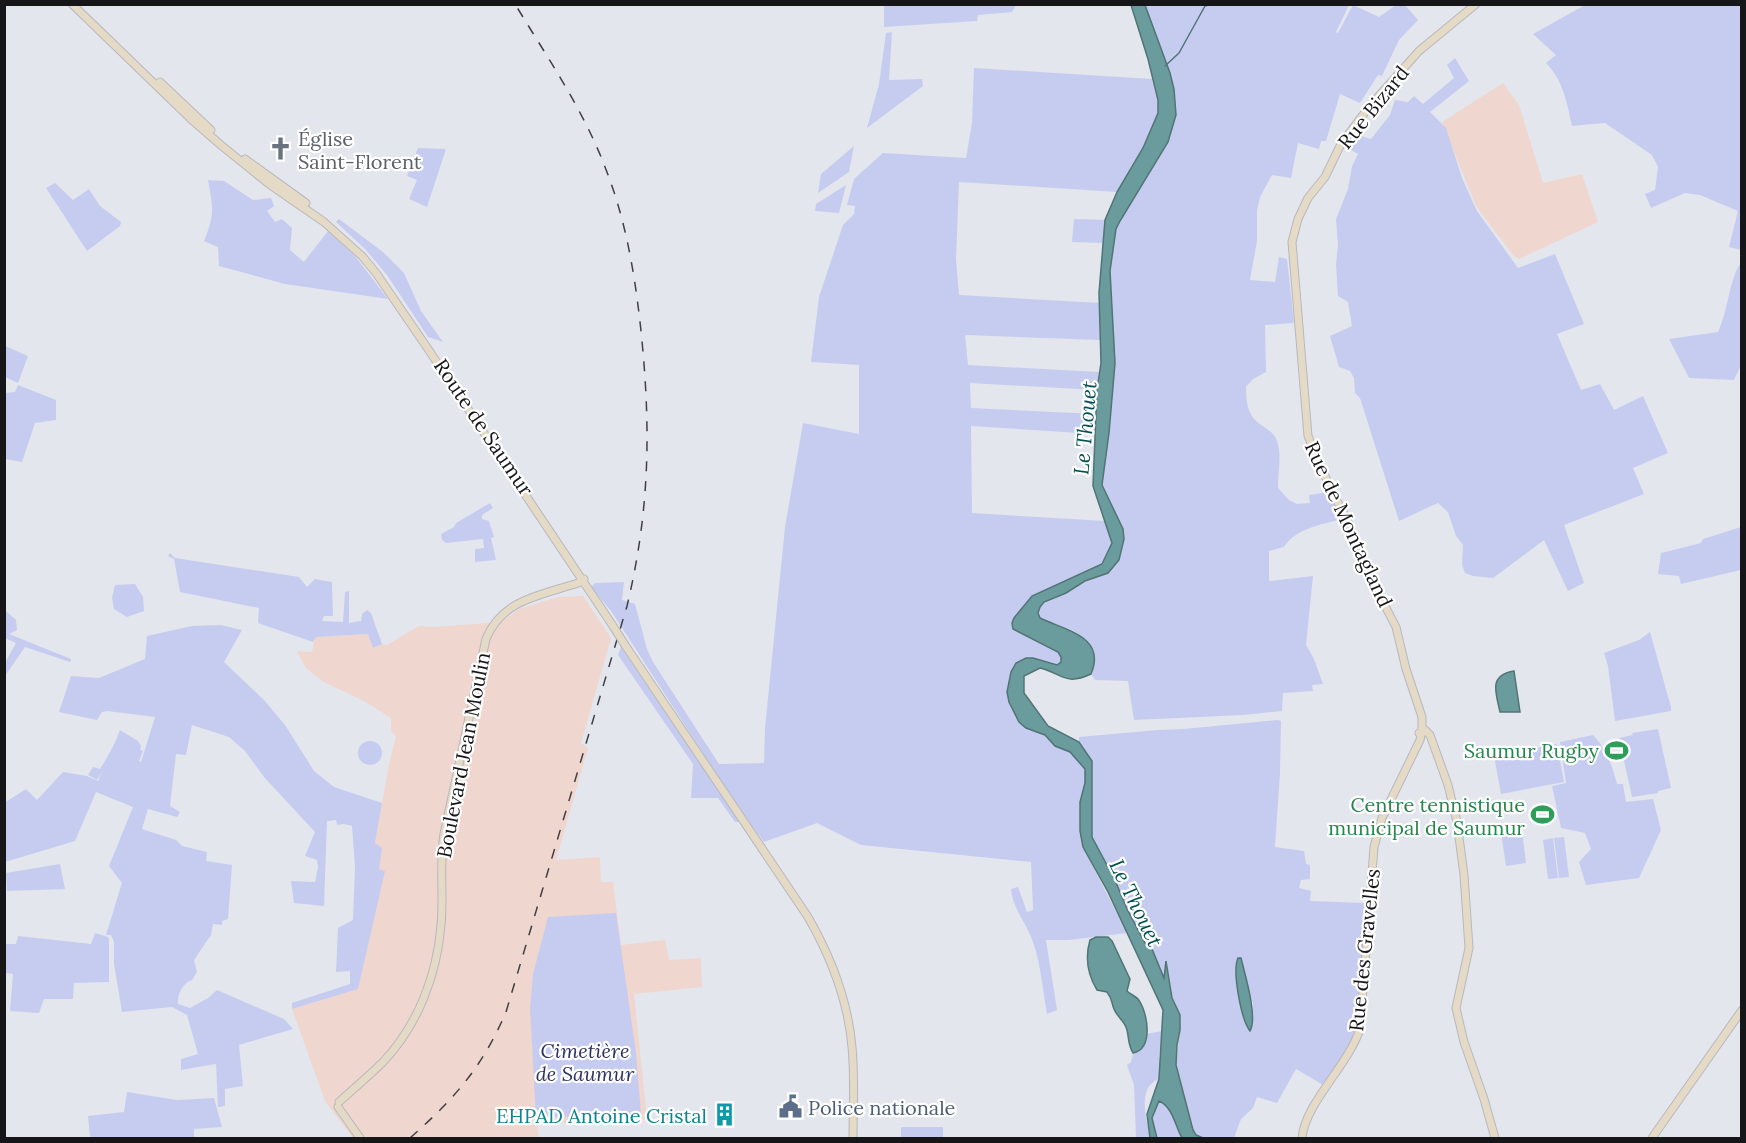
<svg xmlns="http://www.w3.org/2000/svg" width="1746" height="1143" viewBox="0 0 1746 1143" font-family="Lora,serif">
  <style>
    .industrial { fill: #efd6ce }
    .green { fill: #c6ccf0; fill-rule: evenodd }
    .water { fill: #6a9c9d; stroke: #517475; stroke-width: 1.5 }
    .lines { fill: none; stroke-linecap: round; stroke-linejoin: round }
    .stream { stroke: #517475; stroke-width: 1.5 }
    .secondary-casing { stroke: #b7b8bf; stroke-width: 9 }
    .secondary { stroke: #e5dac5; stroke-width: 7 }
    .rail { stroke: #404044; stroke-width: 1.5; stroke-dasharray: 10 10; stroke-linecap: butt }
    .secondary-bridge-casing { stroke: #b7b8bf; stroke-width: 9; stroke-linecap: butt }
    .secondary-bridge { stroke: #e5dac5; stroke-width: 7 }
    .labels { text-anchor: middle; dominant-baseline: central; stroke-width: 4.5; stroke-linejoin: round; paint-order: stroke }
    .street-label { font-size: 20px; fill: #161619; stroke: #fff }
    .worship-label { font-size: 20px; fill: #5b616d; stroke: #fff; text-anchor: start }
    .leisure-label { font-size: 20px; fill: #27864d; stroke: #fff; text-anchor: end }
    .park-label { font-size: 20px; font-style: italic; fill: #2e3262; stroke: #fff }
    .service-label { font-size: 20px; fill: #4e5e75; stroke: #fff; text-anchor: start }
    .culture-label { font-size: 20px; fill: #0d838f; stroke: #fff; text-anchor: end }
    .water-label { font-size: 21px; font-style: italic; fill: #005051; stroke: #fff }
  </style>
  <rect width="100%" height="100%" fill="#e4e6ed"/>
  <path class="industrial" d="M 1503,83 L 1519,105 L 1543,183 L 1582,174 L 1598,222 L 1519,259 L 1513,255 L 1476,206 L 1442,122 Z
    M 583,596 L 611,638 L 581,743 L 588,748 L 556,860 L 600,857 L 601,882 L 613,882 L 621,945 L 665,940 L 669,960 L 701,958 L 702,987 L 634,994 L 647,1119 L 537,1124 L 539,1138 L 353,1138 L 325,1101 L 292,1009 L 358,989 L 384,871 L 379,869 L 375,843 L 389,764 L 396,736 L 391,731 L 391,718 L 366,702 L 324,682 L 306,668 L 297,651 L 312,652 L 315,637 L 368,634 L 374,648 L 382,644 L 387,645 L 419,626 L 435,627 L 501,622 L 519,609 L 558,597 Z"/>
  <path class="green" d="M 884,5 L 884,4 L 1016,5 L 1012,12 L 978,15 L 977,21 L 884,27 Z
    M 1145,5 L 1349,5 L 1336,32 L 1338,33 L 1353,5 L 1379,17 L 1396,5 L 1405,5 L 1418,20 L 1399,40 L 1382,76 L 1378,75 L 1360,103 L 1340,94 L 1326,141 L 1321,141 L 1319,149 L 1298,143 L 1291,178 L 1272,175 L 1260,197 L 1257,211 L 1257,241 L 1250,280 L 1275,282 L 1279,257 L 1287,259 L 1294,323 L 1265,325 L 1266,372 L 1253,379 L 1246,387 C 1246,399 1247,413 1257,422 C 1264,428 1274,431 1277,441 C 1282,455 1278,473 1278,488 L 1289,500 L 1297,504 L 1310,503 L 1309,495 L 1329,492 L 1341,519 C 1321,525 1296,528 1284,547 L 1269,551 L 1269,581 L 1313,576 L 1306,645 L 1314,659 L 1323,684 L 1312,685 L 1313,691 L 1283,693 L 1282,711 L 1243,715 L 1134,720 L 1128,681 L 1095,680 L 1091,674 C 1094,667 1094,663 1092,655 C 1086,628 1062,628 1040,618 C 1037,611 1039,607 1044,602 L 1096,577 L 1123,529 L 1102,485 L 1109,433 L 1115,363 L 1110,271 L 1116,229 L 1120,221 L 1158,159 L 1174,89 Z
    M 1585,5 L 1741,5 L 1741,250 L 1729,247 L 1738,211 L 1700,195 L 1685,193 L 1651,208 L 1645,194 L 1655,190 L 1658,167 L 1652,155 L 1605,123 L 1572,126 C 1567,103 1563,80 1546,63 L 1556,55 L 1533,34 Z
    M 892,32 L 889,80 L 922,79 L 923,86 L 867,128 L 879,84 L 886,33 Z
    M 1455,58 L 1469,81 L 1430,112 L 1446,128 L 1462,178 L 1477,211 L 1518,268 L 1555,254 L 1584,324 L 1557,334 L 1581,390 L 1600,384 L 1614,410 L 1643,396 L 1668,453 L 1633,468 L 1644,494 L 1564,525 L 1584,583 L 1568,591 L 1544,540 L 1493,578 L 1473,576 L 1465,573 L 1462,565 L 1463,545 L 1456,536 L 1448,512 L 1438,503 L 1399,521 L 1360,398 L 1355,393 L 1354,378 L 1350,371 L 1339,367 L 1330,336 L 1352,326 L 1348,302 L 1338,296 L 1336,265 L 1338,245 L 1336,219 L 1348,189 L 1352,166 L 1358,154 L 1342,145 L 1354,134 L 1371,139 L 1390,115 L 1395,100 L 1408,102 L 1414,96 L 1423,104 L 1454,78 L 1447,65 Z
    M 974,68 L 1152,79 L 1158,100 L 1158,113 L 1143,148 L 1117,192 L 959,182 L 956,259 L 959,295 L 1100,303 L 1100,340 L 965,335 L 968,365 L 1099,372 L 1097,390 L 970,383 L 971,408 L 1096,414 L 1094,434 L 971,426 L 972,513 L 1105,521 L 1112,543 L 1102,564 L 1032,596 L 1012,623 L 1013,630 L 1058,652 L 1062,657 L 1061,662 L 1057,665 L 1033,658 L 1016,663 L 1011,672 L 1007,692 L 1015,716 L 1045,735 L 1051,743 L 1070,752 L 1085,769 L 1085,783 L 1080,802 L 1080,831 L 1083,847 L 1127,933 L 1069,940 L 1046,940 L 1057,1010 L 1047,1014 C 1043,991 1041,967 1034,945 C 1028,925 1012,908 1011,889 L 1018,887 L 1027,912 L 1033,910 L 1031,862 L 861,845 L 817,823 L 764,842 L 749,822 L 735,822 L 718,798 L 691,798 L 693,764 L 618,655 L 621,647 L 708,774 L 714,770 L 611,611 L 591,587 L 595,583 L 624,582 L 622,600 L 635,604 L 647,649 L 653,662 L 719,764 L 764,763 L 765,728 L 785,527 L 803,423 L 859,434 L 859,365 L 811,362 L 819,297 L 843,225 L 854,214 L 855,206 L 847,205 L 854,179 L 883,153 L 966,158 L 972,123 Z
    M 854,146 L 849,172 L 818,193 L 821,174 Z
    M 418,148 L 446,149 L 427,207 L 409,199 L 417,180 L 407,176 Z
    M 208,180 L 224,181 L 253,200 L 271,198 L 274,206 L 267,211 L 275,222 L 282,219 L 292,228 L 290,250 L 304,262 L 328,231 L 355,256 L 388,299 L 285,284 L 219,266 L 218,247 L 204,241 C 215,214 213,208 208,180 Z
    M 55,183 L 73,200 L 89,189 L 100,206 L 121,222 L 120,226 L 87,251 L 46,188 Z
    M 846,185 L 839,213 L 815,211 L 816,204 Z
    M 339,219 L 383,252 L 404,273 L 421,311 L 443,342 L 428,337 L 387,275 L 366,250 L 336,222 Z
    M 1074,219 L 1105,220 L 1104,243 L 1072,242 Z
    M 1739,265 L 1742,266 L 1741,365 L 1734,380 L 1689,378 L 1669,339 L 1718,332 C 1728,311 1728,286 1739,265 Z
    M 5,346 L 28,356 L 18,383 L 5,377 Z
    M 18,385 L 56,400 L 56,420 L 35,423 L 22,462 L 5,459 L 5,393 L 15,392 Z
    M 490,503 L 493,508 L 482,515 L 482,519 L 489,521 L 494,537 L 491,538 L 496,560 L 475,562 L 475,549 L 484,548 L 483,539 L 446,543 L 442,540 L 441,534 L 454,527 L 456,523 Z
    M 1741,527 L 1741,570 L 1681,584 L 1679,576 L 1658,574 L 1661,553 L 1701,543 L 1703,539 Z
    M 170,553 L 175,558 L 299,577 L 307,587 L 315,579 L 332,582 L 333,616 L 324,616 L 322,621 L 343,622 L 345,592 L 349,591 L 349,623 L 361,621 L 362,614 L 367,610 L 371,613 L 382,644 L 373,648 L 368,634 L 316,637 L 313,642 L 258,623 L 259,608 L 180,592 L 174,559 L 168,556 Z
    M 135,584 L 143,597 L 144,611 L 127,617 L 114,609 L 112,598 L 115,585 Z
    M 5,610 L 16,620 L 17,630 L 9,634 L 71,659 L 70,662 L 25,647 L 5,676 L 5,663 L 16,643 L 5,638 Z
    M 221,625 L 242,630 L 224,662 L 264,700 L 285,725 L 314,771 L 334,787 L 382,803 L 375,843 L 382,848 L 379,869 L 385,871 L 358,989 L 292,1009 L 292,1003 L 350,984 L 350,971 L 336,972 L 338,928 L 353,920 L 355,867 L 352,826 L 344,824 L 337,825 L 336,820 L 327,821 L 324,906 L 294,903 L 291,881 L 315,882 L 318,867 L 317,860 L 305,856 L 315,832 L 264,777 L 245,751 L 229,737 L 192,725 L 186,755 L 176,754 L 170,806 L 180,812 L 177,817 L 148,809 L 142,829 L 176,840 L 182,846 L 207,852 L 206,861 L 232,865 L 228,919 L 222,921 L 222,925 L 213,924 L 211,935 L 194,960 L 197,972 L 192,980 C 183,983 177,994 178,1004 L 190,1008 L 208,998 L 217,990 L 284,1019 L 293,1029 L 239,1045 L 243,1086 L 225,1089 L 225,1106 L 218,1107 L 216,1064 L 181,1070 L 181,1059 L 198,1054 L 187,1015 L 172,1007 L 122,1012 L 114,964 L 114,942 L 111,935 L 106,935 L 122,883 L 109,866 L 133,807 L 96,792 L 75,841 L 5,862 L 4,803 L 26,789 L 37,800 L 63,772 L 87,776 L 98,781 L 102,772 L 97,780 L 88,775 L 93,767 L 100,769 C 108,756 115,744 120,730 L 138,741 L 141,746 L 140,749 L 143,751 L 139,761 L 141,762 L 155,717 L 107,711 L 102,712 L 97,720 L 59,712 L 71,676 L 99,678 L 145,659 L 147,636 L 192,626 Z
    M 1650,632 L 1671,707 L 1671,711 L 1615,721 L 1608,666 L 1604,653 L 1639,640 Z
    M 1278,720 L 1281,721 L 1280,773 L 1275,847 L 1304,851 L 1306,864 L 1310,865 L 1310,879 L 1301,880 L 1299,888 L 1311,891 L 1310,901 L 1366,903 L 1359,1017 L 1351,1043 L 1323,1085 L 1296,1069 L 1277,1103 L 1257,1097 L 1253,1108 L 1241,1119 L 1234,1138 L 1203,1138 L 1196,1135 L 1159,1079 C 1136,1087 1147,1120 1150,1138 L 1136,1138 L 1134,1085 L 1127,1065 L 1131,1062 L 1133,1053 L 1136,1053 L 1145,1043 L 1146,1034 L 1162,1031 L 1159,1058 L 1176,1065 L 1180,1030 L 1180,1015 L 1172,998 L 1167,963 L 1164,980 L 1152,949 L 1145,943 L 1127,909 L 1115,880 L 1092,837 L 1092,761 L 1079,742 L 1079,737 L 1157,730 L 1184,729 ZM 1241,958 L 1247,989 L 1253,1003 L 1253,1026 L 1247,1028 L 1239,992 Z
    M 1658,729 L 1671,788 L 1658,791 L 1658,793 L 1632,797 L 1619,738 L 1633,735 L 1632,733 Z
    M 1593,735 C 1607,750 1612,765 1617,784 L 1623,784 L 1626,802 L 1653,799 L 1661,830 L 1639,878 L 1586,885 L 1579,862 L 1591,849 L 1585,833 L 1561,828 L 1552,786 L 1566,783 L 1560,742 Z
    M358 753a12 12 0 1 1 24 0a12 12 0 1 1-24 0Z
    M 1557,744 L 1564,782 L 1501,794 L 1494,756 Z
    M 1521,822 L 1526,863 L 1506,866 L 1500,826 Z
    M 1564,837 L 1569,877 L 1559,878 L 1554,838 Z
    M 1553,838 L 1558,878 L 1548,879 L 1543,840 Z
    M 60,864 L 65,889 L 7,891 L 6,873 Z
    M 616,913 L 636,1053 L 641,1114 L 536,1118 L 530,1008 L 533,974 L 548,917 Z
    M 95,933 L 108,937 L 109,940 L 109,982 L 74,983 L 73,999 L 44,999 L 39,1013 L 10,1011 L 13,974 L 5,973 L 5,944 L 16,944 L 18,936 L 91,944 Z
    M 127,1092 L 177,1100 L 214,1098 L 222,1127 L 194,1129 L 194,1138 L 90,1138 L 88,1116 L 124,1112 Z
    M 1159,1101 C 1173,1107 1175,1126 1182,1138 L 1157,1138 L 1152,1118 Z
    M 901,1127 L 943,1127 L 943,1138 L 901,1138 Z"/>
  <path class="water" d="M 1131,5 L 1145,5 L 1170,73 L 1174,89 L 1176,115 L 1168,142 L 1120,221 L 1116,229 L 1110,271 L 1115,363 L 1109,433 L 1102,485 L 1123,529 L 1124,539 L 1119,560 L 1108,573 L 1085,581 L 1066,593 L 1044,602 L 1040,607 L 1038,613 L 1040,618 C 1064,630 1107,636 1091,674 C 1065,686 1063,674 1040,668 L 1024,676 L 1024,693 L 1048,726 L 1079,742 L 1092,761 L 1092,837 L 1115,880 L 1127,909 L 1145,943 L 1152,949 L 1164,978 L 1166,961 L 1172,998 L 1180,1015 L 1180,1030 L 1177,1045 L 1176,1065 L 1193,1130 L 1196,1135 L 1203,1138 L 1182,1138 C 1175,1126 1173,1107 1159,1101 L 1152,1118 L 1157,1138 L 1150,1138 L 1147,1114 L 1159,1079 L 1163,1010 L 1108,892 L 1083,847 L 1080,831 L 1080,802 L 1085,783 L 1085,769 L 1070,752 L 1055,746 L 1045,735 L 1026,728 L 1019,722 L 1009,702 L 1007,692 L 1011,672 L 1016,663 L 1026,658 L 1033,658 L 1057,665 L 1061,662 L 1061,657 L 1058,652 L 1013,629 L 1012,623 L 1014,618 L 1032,596 L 1102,564 L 1112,543 L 1093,486 L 1097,390 L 1101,363 L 1099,293 L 1105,220 L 1117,192 L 1143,148 L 1158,113 L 1158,100 L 1148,59 Z
    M 1514,671 L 1520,712 L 1500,712 C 1496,693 1488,675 1514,671 Z
    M 1096,937 L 1108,937 L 1112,941 L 1130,979 L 1127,991 C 1130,994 1135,996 1138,999 C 1148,1012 1154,1049 1133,1053 C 1128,1045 1129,1038 1127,1030 C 1125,1021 1117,1017 1114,1009 C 1111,1002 1113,1000 1107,992 L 1097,990 C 1088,975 1085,957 1090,940 Z
    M 1238,958 L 1241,958 C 1245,975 1258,1017 1250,1031 C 1241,1019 1232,971 1238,958 Z"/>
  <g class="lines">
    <path class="stream" d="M 1165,66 L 1179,53 L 1205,6 L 1212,4"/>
    <defs>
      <path id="secondary" d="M 72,4 L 192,120 L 222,146 L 269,184 L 324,222 L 362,256 L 376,273 L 426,346 L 613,626
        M 160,82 L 211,130
        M 245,159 L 306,203
        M 625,645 L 808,917 C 831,957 848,1000 852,1047 C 855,1077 853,1108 853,1138
        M 1419,733 L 1425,730 L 1430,735 L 1448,785 L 1457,822 L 1464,875 L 1469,948 L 1456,1008 L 1464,1042 L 1484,1099 L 1495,1138
        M 339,1102 C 354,1088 369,1076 383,1062 C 418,1025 437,975 441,925 C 444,895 439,864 444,834 L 486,639 C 502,599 542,595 578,583 L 584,579
        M 338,1107 L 360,1138
        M 1302,1138 C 1305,1103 1348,1066 1360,1029 L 1374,847 L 1382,818 L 1420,740 L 1422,730 L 1422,717 L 1406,669 L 1396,627 L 1373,583 L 1346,517 L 1331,490 L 1308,436 L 1292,242 L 1298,219 L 1308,198 L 1325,177 L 1341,144 L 1369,107 L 1419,51 L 1476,4
        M 1652,1138 L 1742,1010"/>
    </defs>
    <use href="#secondary" class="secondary-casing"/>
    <use href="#secondary" class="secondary"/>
    <path class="rail" d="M 410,1138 C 454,1099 482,1068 506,1012 L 627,606 C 650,510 651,428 641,331 C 635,275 626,220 605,167 C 583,109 547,57 515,4"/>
    <defs>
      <path id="secondary-bridge" d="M 613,626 L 625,645"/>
    </defs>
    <use href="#secondary-bridge" class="secondary-bridge-casing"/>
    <use href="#secondary-bridge" class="secondary-bridge"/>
  </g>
  <defs>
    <symbol id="church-bare" viewBox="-9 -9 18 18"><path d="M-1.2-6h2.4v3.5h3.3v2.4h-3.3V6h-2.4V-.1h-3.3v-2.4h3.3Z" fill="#6b7280" stroke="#fff" stroke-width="2.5" paint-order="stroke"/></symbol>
    <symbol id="stadium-bare" viewBox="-9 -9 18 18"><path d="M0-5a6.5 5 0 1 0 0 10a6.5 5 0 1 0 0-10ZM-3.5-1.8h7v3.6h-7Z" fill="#2e9e5b" stroke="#fff" stroke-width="2.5" paint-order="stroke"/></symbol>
    <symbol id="civic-bare" viewBox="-9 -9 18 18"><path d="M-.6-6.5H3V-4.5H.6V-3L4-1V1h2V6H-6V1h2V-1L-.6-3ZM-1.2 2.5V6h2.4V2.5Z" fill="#5c6f8a" stroke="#fff" stroke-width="2.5" paint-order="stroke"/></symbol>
    <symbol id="building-bare" viewBox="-9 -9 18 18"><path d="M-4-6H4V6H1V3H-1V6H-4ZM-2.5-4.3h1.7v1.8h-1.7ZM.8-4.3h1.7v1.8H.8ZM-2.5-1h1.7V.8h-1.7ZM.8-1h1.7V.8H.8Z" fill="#0f9aa8" stroke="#fff" stroke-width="2.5" paint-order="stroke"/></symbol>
  </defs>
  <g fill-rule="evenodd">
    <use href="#church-bare" x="264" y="132" width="33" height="33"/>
    <use href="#stadium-bare" x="1600" y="734" width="33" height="33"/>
    <use href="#stadium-bare" x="1526" y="798" width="33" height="33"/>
    <use href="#civic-bare" x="774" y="1090" width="33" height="33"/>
    <use href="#building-bare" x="708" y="1098" width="33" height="33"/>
  </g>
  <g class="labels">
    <g class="street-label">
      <text transform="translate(1373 107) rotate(-51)">Rue Bizard</text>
      <text transform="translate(484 427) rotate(56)">Route de Saumur</text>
      <text transform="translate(1349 524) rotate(65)">Rue de Montagland</text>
      <text transform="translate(463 755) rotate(-79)">Boulevard Jean Moulin</text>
      <text transform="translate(1364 950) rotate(-84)">Rue des Gravelles</text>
    </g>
    <g class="worship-label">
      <text x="298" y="138">Église<tspan x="298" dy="23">Saint-Florent</tspan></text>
    </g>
    <g class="leisure-label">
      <text x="1599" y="750">Saumur Rugby</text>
      <text x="1525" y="804">Centre tennistique<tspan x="1525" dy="23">municipal de Saumur</tspan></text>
    </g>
    <g class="park-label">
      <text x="585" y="1050">Cimetière<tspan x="585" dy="23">de Saumur</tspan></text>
    </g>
    <g class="service-label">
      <text x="808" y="1107">Police nationale</text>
    </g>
    <g class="culture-label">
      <text x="707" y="1115">EHPAD Antoine Cristal</text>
    </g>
    <g class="water-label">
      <text transform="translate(1085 428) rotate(-85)">Le Thouet</text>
      <text transform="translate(1136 903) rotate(64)">Le Thouet</text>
    </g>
  </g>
  <rect width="1746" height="1143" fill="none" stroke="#161619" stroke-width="12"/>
</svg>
